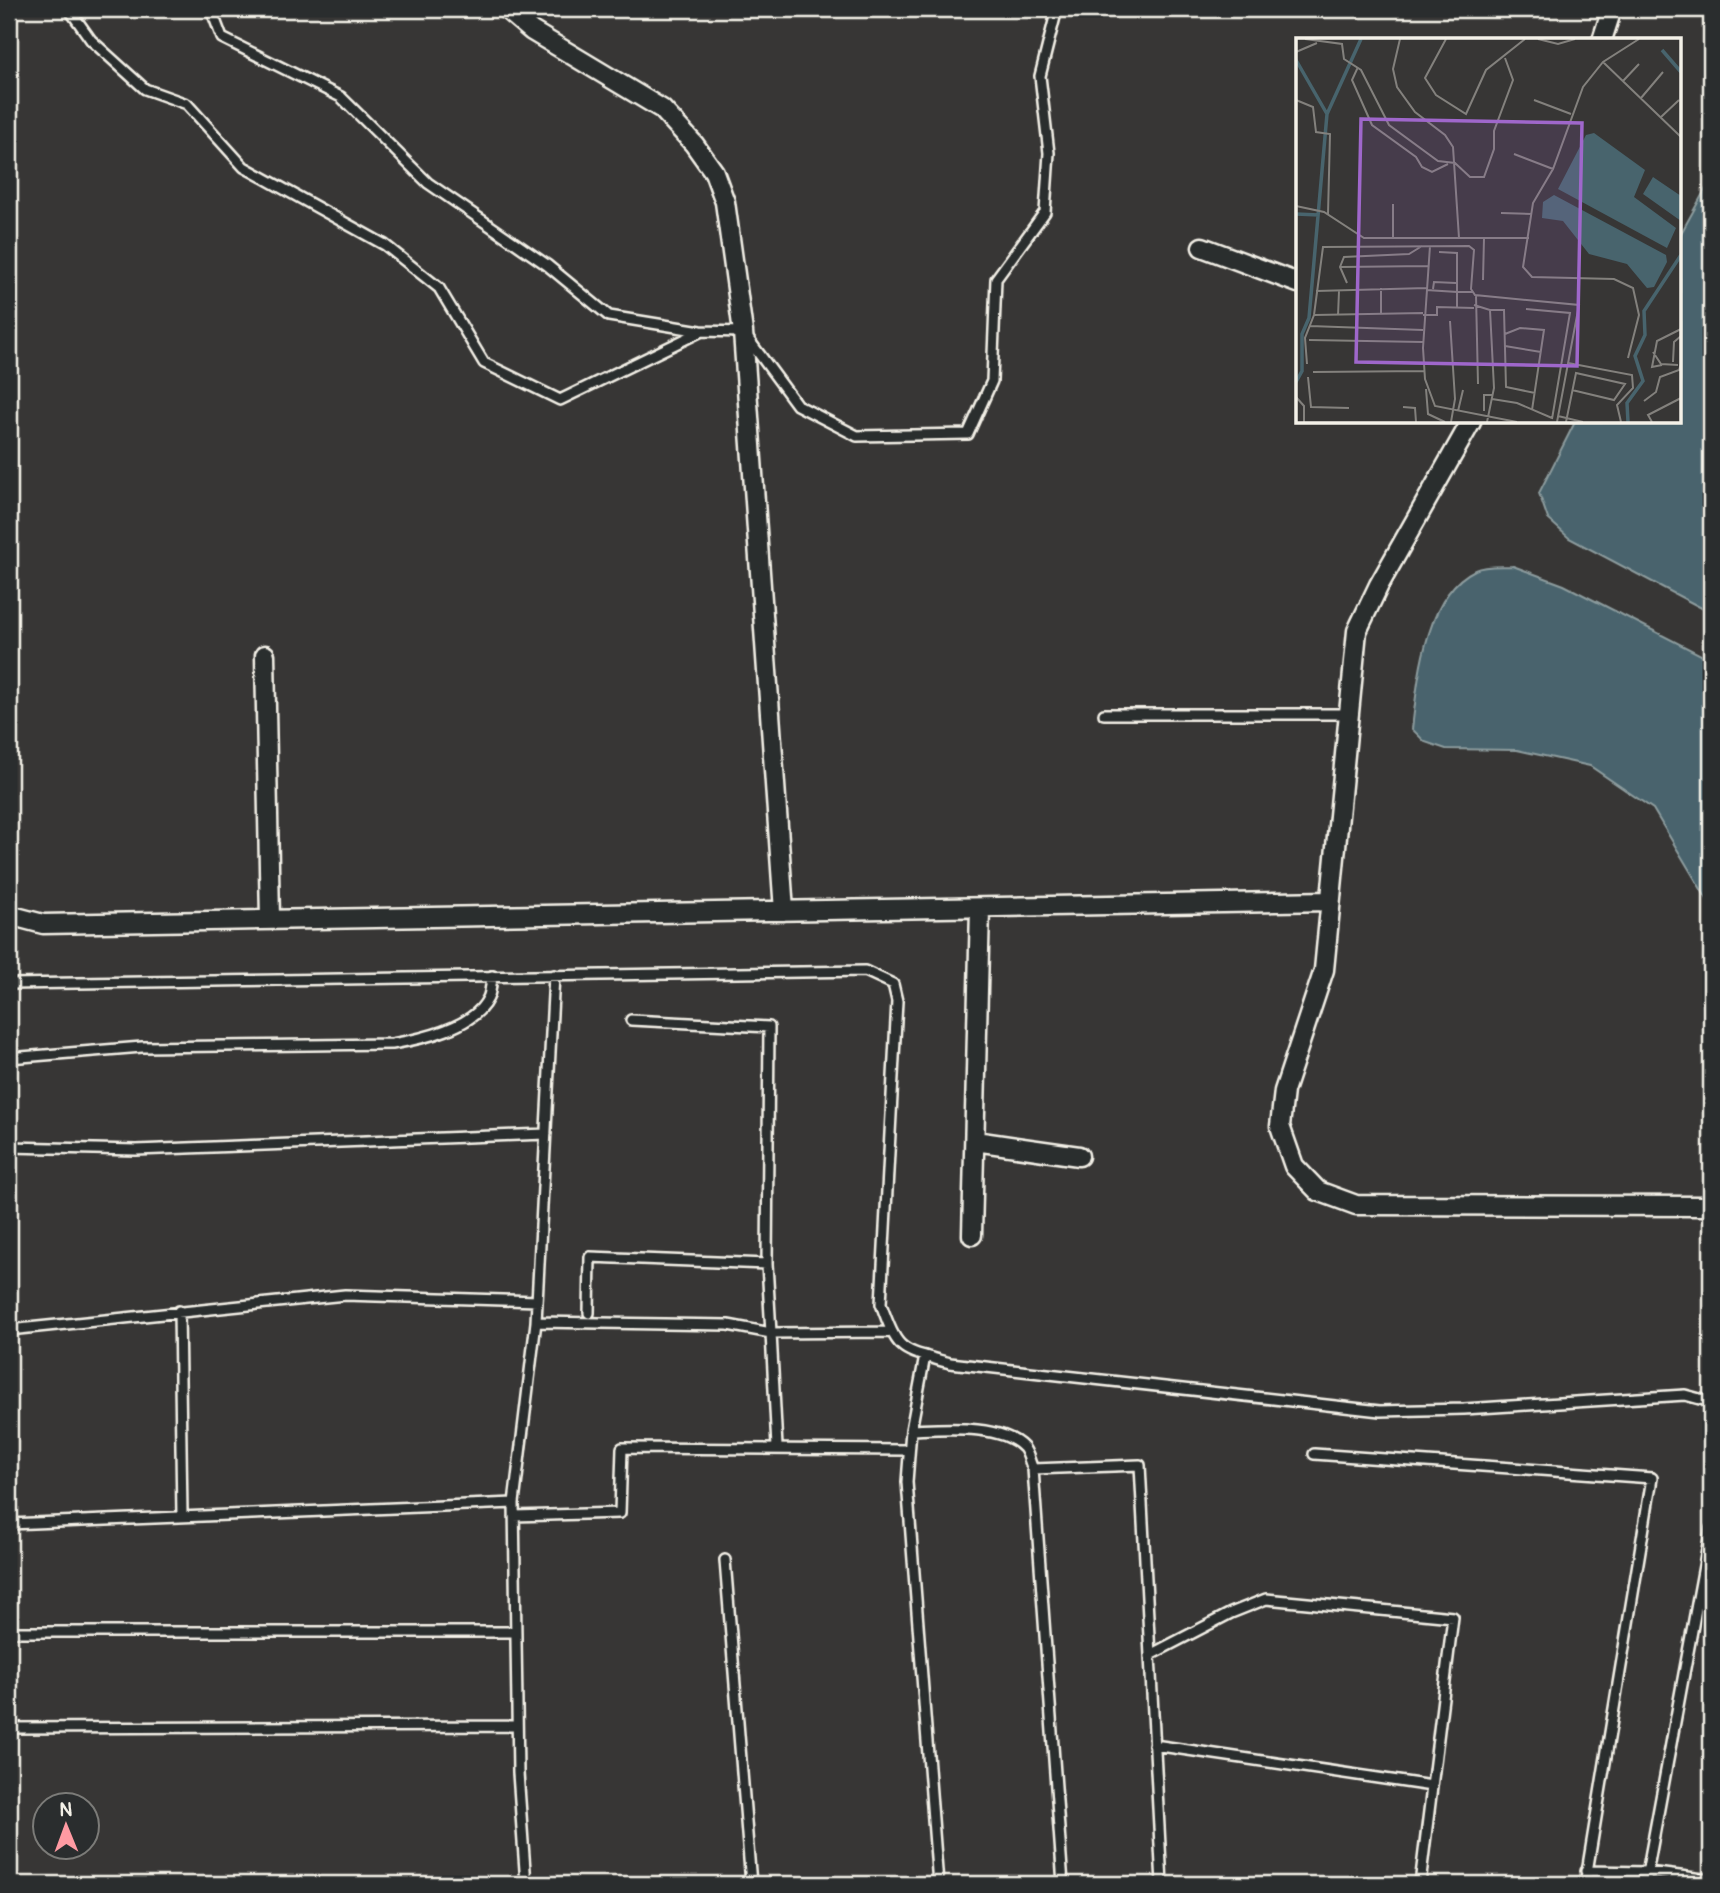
<svg xmlns="http://www.w3.org/2000/svg" width="1720" height="1893" viewBox="0 0 1720 1893" font-family="Pangolin,sans-serif">
  <style>
    .water { fill: #48646d; stroke: #8d9c9e; stroke-width: 2 }
    .lines { fill: none; stroke-linecap: round; stroke-linejoin: round }
    .service-casing { stroke: #f4f1e8; stroke-width: 14 }
    .minor-casing { stroke: #f4f1e8; stroke-width: 23 }
    .service { stroke: #2a2d2e; stroke-width: 9 }
    .minor { stroke: #2a2d2e; stroke-width: 18 }
    .inset-river { fill: none; stroke: #48646d; stroke-width: 3.5 }
    .inset-road { fill: none; stroke: #83817d; stroke-width: 2 }
    .view { fill: #9f67cb; fill-opacity: 0.15; stroke: #9f67cb; stroke-width: 3.5 }
    .inset-edge { fill: none; stroke: #f4f1e8; stroke-width: 3.5 }
  </style>
  <rect width="100%" height="100%" fill="#373635"/>
  <filter id="ink" filterUnits="userSpaceOnUse"><feTurbulence type="fractalNoise" baseFrequency=".0143" numOctaves="2"/><feDisplacementMap in="SourceGraphic" scale="14" xChannelSelector="R" yChannelSelector="G"/><feConvolveMatrix kernelMatrix="1 2 1 2 8 2 1 2 1" color-interpolation-filters="sRGB"/></filter>
  <g filter="url(#ink)">
    <path class="water" d="M 1711,179 L 1711,613 L 1569,538 L 1548,519 L 1539,493 L 1575,422 L 1680,422 L 1680,235 Z
      M 1513,566 L 1564,585 L 1711,660 L 1711,906 L 1653,809 L 1590,766 L 1517,750 L 1446,749 L 1425,742 L 1412,729 C 1418,679 1425,594 1475,570 C 1485,565 1501,567 1513,566 Z"/>
    <g class="lines">
      <defs>
        <path id="service" d="M 69,9 L 91,40 L 145,89 L 187,104 L 244,167 L 385,245 L 439,288 L 484,363 L 560,400 L 700,332
          M 211,9 L 222,38 L 341,97 L 428,183 L 547,265 L 609,316 L 701,331 L 743,332 L 797,405 L 857,436 L 968,434 L 992,381 L 996,279 L 1045,212 L 1049,153 L 1040,76 L 1057,9
          M 1104,714 L 1349,714
          M 9,984 L 865,971 L 893,984 L 897,1001 L 881,1304 C 899,1354 900,1349 950,1363 L 1380,1411 L 1464,1409 L 1685,1395 L 1711,1402
          M 631,1020 L 769,1027 L 767,1264 L 771,1333 L 891,1332
          M 9,1058 L 142,1047 L 392,1044 C 421,1039 474,1028 488,998 C 491,992 491,983 492,976
          M 9,1147 L 136,1150 L 546,1134
          M 179,1311 L 182,1515
          M 589,1313 L 590,1257 L 767,1264
          M 536,1322 L 728,1325 L 771,1333 L 777,1447
          M 9,1330 L 345,1295 L 537,1301
          M 925,1356 L 911,1430 L 907,1482 L 938,1884
          M 911,1430 C 941,1429 1001,1423 1024,1448 C 1028,1453 1030,1463 1033,1469 L 1063,1884
          M 1314,1454 L 1652,1478 L 1585,1884
          M 1033,1469 L 1140,1465 L 1162,1884
          M 514,1516 L 620,1513 L 622,1448 L 909,1450
          M 9,1524 L 514,1503
          M 725,1560 L 751,1884
          M 9,1632 L 516,1632
          M 1150,1655 L 1231,1613 L 1266,1599 L 1453,1617 L 1420,1884
          M 9,1728 L 517,1726
          M 1154,1745 L 1432,1786
          M 1586,1871 L 1648,1872 L 1711,1880
          M 526,1884 L 518,1773 L 514,1503 L 536,1322 L 554,975
          M 1645,1884 L 1711,1528"/>
        <path id="minor" d="M 506,9 L 532,31 L 662,109 L 694,144 L 714,172 L 725,202 L 743,332 L 784,911
          M 1602,40 L 1612,9
          M 1202,247 L 1298,283
          M 1471,422 L 1379,585 L 1357,631 L 1324,970 L 1284,1091 L 1280,1126 L 1294,1166 L 1318,1191 L 1356,1205 L 1711,1206
          M 265,655 L 270,920
          M 9,915 L 43,924 L 1330,901
          M 975,1141 L 1079,1156
          M 972,1235 L 980,908"/>
      </defs>
      <use href="#service" class="service-casing"/>
      <use href="#minor" class="minor-casing"/>
      <use href="#service" class="service"/>
      <use href="#minor" class="minor"/>
    </g>
  </g>
  <g transform="translate(1296 38)">
    <rect width="385" height="385" fill="#373635"/>
    <path d="M 298,95 L 349,132 L 338,159 L 380,190 L 371,210 L 262,151 L 290,97 ZM 357,139 L 385,158 L 385,183 L 347,156 ZM 258,157 L 370,217 L 371,224 L 358,249 L 351,250 L 331,226 L 293,216 L 267,183 L 246,180 L 247,164 Z" fill="#48646d"/>
    <path class="inset-river" d="M 366,12 L 385,34M 0,22 L 31,76M 0,176 L 23,177M 0,344 L 6,333 L 6,296 L 13,280 L 31,76 L 65,1M 332,384 L 331,365 L 347,343 L 339,318 L 349,297 L 348,273 L 385,217"/>
    <path class="inset-road" d="M 9,1 L 46,6 L 48,21 L 65,32 L 93,87 L 142,123 L 159,125 L 174,139 L 188,139 L 198,111 L 198,93 L 217,42 L 209,20M 104,1 L 97,31 L 101,49 L 119,74 L 149,97 L 157,109 L 163,200M 150,1 L 129,40 L 140,57 L 170,76 L 190,32 L 229,1M 242,1 L 262,6 L 279,1M 0,14 L 21,5M 307,24 L 385,99M 62,29 L 56,42 L 76,87 L 120,119 L 126,129 L 136,134 L 152,126M 327,43 L 343,26M 345,60 L 367,34M 0,62 L 17,69 L 20,94 L 34,96 L 32,176M 238,62 L 275,76M 365,79 L 383,62M 218,116 L 257,131M 97,166 L 97,200M 0,168 L 28,174 L 68,200 L 233,200M 205,175 L 236,176M 134,208 L 127,310 L 129,341 L 139,368 L 221,384M 143,214 L 161,215 L 161,254 L 176,254M 44,229 L 132,228M 187,242 L 188,200M 51,245 L 44,229 L 48,219 L 113,216 L 126,208M 137,251 L 138,244 L 160,245M 130,252 L 161,254 L 161,269M 20,253 L 131,250M 180,257 L 182,346M 178,267 L 194,272 L 198,350 L 191,384M 230,271 L 274,275 L 256,381M 194,272 L 208,272 L 210,349 L 239,355M 85,276 L 85,250M 18,277 L 127,275M 127,277 L 141,277 L 141,269 L 178,270M 42,278 L 43,253M 154,283 L 159,361 L 155,384M 14,288 L 127,292M 209,296 L 224,290 L 248,292 L 236,372M 13,302 L 127,304M 209,308 L 245,314M 357,314 L 365,326 L 382,327M 332,320 L 343,277 L 337,250 L 318,241 L 236,239 L 227,229 L 237,165 L 257,131 L 287,49 L 307,24 L 343,1M 377,324 L 378,304 L 385,298M 272,325 L 336,337 L 337,350 L 321,367 L 325,384M 11,326 L 9,300 L 18,277 L 27,209 L 173,208 L 178,212 L 175,251 L 179,257 L 283,267 L 261,384M 366,327 L 356,329 L 361,303 L 385,291M 17,334 L 128,333M 12,339 L 15,369 L 53,370M 130,351 L 132,376 L 149,384M 0,359 L 8,368 L 8,384M 196,361 L 221,365 L 256,380M 348,363 L 360,354 L 364,339 L 383,332 L 385,326M 107,369 L 119,370 L 120,384M 162,373 L 167,352M 188,373 L 188,357 L 197,357M 262,378 L 287,384M 270,384 L 280,335 L 329,346 L 318,362 L 276,352M 356,384 L 352,377 L 385,360"/>
    <path class="view" d="M 65,81 L 286,85 L 281,328 L 60,324 Z"/>
    <rect width="385" height="385" class="inset-edge"/>
  </g>
  <rect width="1720" height="1893" fill="none" stroke="#2a2d2e" stroke-width="35"/>
  <rect x="18" y="18" width="1685" height="1858" fill="none" stroke="#f4f1e8" stroke-width="2.5" filter="url(#ink)"/>
  <g transform="translate(66 1826) rotate(359)"><circle r="33" fill="#2a2d2e" stroke="#7b7b78" stroke-width="2"/>
  <path d="M0-5L12 26L0 18L-12 26Z" fill="#ff9aa2"/>
  <text y="-10" font-size="19" font-weight="bold" text-anchor="middle" fill="#f4f1e8">N</text>
  </g>
</svg>
